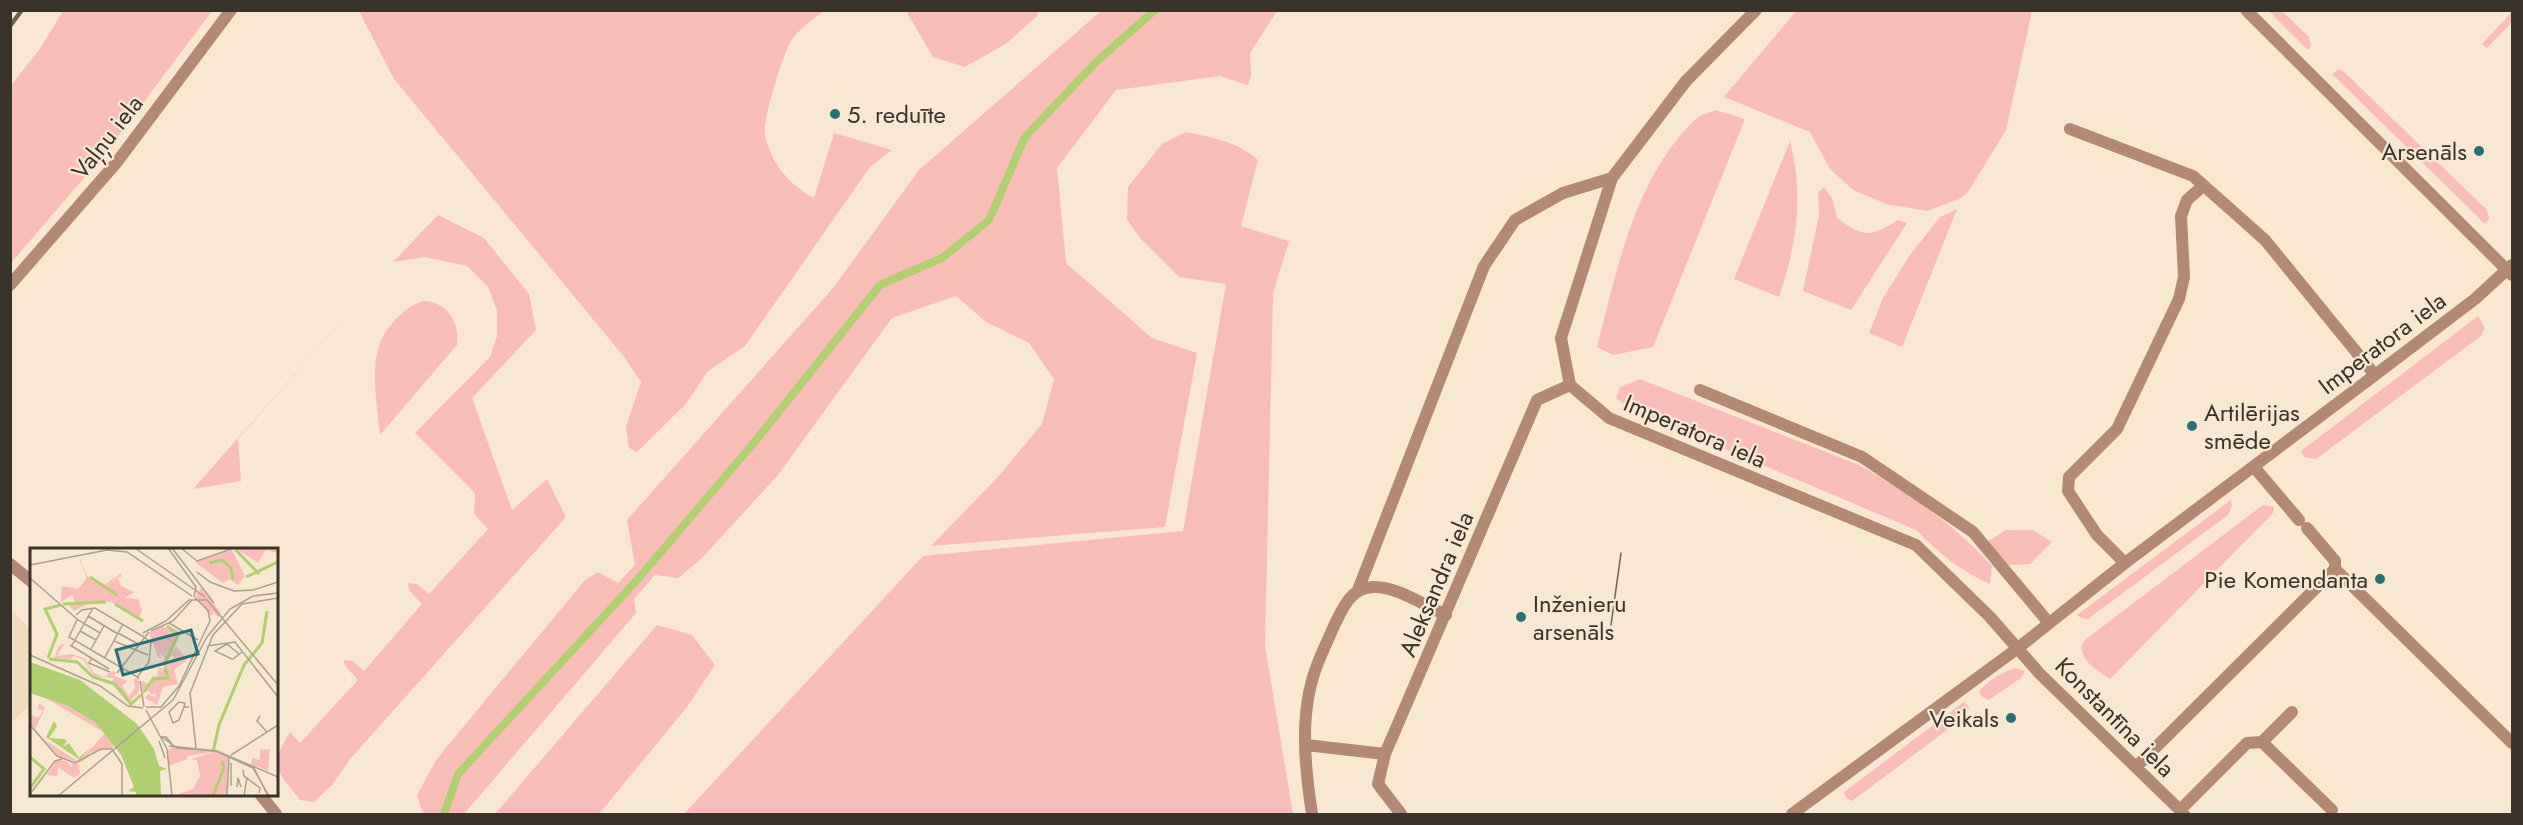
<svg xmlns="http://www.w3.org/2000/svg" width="2523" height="825" viewBox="0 0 2523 825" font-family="Jost,sans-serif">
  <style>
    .built { fill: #f2dcc0 }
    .green { fill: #f9bdb9 }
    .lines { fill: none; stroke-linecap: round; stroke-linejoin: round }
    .stream { stroke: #b0cf70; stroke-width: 8 }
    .minor { stroke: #b18975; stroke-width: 12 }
    .tram { stroke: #6b6256; stroke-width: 1.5 }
    .rail { stroke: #6b6256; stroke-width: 4.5 }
    .poi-dot { fill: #277175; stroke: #f8e7d1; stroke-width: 2 }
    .labels { text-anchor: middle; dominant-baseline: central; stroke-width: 4.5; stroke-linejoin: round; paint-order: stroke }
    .poi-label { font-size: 24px; fill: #39332a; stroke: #f8e7d1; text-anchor: start }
    .street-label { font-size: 24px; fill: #39332a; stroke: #f8e7d1 }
    .inset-river { fill: none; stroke: #b0cf70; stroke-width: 3 }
    .inset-road { fill: none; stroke: #ac9f8e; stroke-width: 1.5 }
    .view { fill: #277175; fill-opacity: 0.15; stroke: #277175; stroke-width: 3 }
    .inset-edge { fill: none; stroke: #39332a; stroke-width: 3 }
  </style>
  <rect width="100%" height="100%" fill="#f8e7d1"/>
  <path class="built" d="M 11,610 L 32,630 L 31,706 L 11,722 Z"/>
  <path class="green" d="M 1102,10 L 1277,11 L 1250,53 L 1251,76 L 1248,85 L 1220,76 L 1116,90 L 1057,168 L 1066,263 L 1152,338 L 1197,353 L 1165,527 L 931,546 L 997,478 L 1042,424 L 1054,379 L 1029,343 L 986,322 L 956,296 L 892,318 L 778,475 L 702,558 L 678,578 L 655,575 L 634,599 L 636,613 L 464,814 L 423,814 L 417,795 L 436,760 L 585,580 L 598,572 L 618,583 L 635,565 L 627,520 L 833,288 L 919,170 Z
    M 1797,10 L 2032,11 L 2006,130 L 1968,192 L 1959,199 L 1927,211 L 1886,204 L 1853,190 L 1830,169 L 1810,132 L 1724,97 Z
    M 63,11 L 212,11 L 107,151 L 11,263 L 11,85 L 39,50 Z
    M 359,11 L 825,11 C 814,18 798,30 791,41 C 783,54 762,121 765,135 C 771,163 789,185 814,198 L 834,133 L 892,150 L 870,167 L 745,346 L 708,371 L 686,404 L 637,452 L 629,448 L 626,427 L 641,382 L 625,358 L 394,79 Z
    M 906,11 L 1038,11 L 1037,16 L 1007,43 L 965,67 L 933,57 Z
    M 2269,11 L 2282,11 L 2309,37 L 2311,46 L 2308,50 Z
    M 2512,12 L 2512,22 L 2487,48 L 2482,44 Z
    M 2339,69 L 2343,71 L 2487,210 L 2489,219 L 2485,224 L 2332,74 Z
    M 1716,110 L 1745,119 L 1653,347 L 1613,355 L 1597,347 C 1617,270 1635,176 1696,119 C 1701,114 1710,113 1716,110 Z
    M 1186,132 C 1211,137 1239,142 1258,160 L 1241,226 L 1289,241 L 1273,293 L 1265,646 L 1293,814 L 684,814 L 923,556 L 1183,531 L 1226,284 L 1179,277 L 1142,240 L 1127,220 L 1128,187 L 1162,144 Z
    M 1790,141 C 1804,198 1797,242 1779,297 L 1734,279 Z
    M 1824,187 L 1832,198 L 1837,218 C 1863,237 1870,238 1898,220 L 1907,223 L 1851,310 L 1803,291 L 1819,215 L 1818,192 Z
    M 1957,209 L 1902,347 L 1869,333 L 1883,298 L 1910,255 L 1940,217 Z
    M 438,215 L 484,238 L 529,294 L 536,330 L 472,398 L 512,510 L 547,479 L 566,517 L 351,758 L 332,785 L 314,802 L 300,800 C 276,768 268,769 290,732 L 300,743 L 358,680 L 346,667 L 343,660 L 353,661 L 364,671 L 422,604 L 409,590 L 408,583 L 417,584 L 429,594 L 488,529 L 474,514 L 475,493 L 415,433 L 490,357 L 497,336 L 497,310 L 488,287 L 467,266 L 425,257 L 393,262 Z
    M 382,275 L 238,439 L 241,481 L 193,489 Z
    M 424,301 C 448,302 460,323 457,345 L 380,435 C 377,397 365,352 393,322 C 404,311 410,305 424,301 Z
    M 2478,316 L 2485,328 L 2481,336 L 2316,459 L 2304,457 L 2301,451 Z
    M 1640,379 L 1859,465 C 1908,493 1954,524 1992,566 L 1990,584 C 1960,571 1939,553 1916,530 L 1633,410 L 1616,398 L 1620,387 Z
    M 2231,500 L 2232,506 L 2228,515 L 2088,619 L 2081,618 L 2077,615 Z
    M 2263,505 L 2274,507 L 2273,513 L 2110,679 C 2097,670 2083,663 2081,646 L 2086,639 Z
    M 2006,530 L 2033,530 L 2052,542 L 2030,564 L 2008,565 L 1988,541 Z
    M 657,625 L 692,635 L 715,665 L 687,707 L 599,814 L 495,814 Z
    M 2016,668 L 2025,671 L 2021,678 L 1989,700 L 1981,696 L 1979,691 C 1990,680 2001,672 2016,668 Z
    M 1964,702 L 1969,707 L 1967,715 L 1852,801 L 1846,798 L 1844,792 Z"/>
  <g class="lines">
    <path class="stream" d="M 444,814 L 458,774 L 638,579 L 757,439 L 880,285 L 942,258 L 989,220 L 1025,137 L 1096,62 L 1155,10"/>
    <path class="minor" d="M 1756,10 L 1686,81 L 1612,178 L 1561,338 L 1570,385 L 1609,418 L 1916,545 L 1990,617 L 2040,674 L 2184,814
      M 2246,10 L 2512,275
      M 2070,129 L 2193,176 L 2265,240 L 2375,375
      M 10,285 L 117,162 L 231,10
      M 1700,390 L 1862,457 L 1973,532 L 2049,623
      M 2254,467 L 2299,520
      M 2307,528 L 2335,561 L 2335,569 L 2512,743
      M 2125,563 L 2097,535 L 2068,491 L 2069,477 L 2117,429 L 2179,299 L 2184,277 L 2181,216 L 2187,200 L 2203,186
      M 10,564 L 32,582
      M 1358,590 L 1484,266 L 1515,220 L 1563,193 L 1612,178
      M 2262,742 L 2292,712
      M 1306,745 L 1385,754
      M 2136,767 L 2335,569
      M 260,794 L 276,814
      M 2180,810 L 2247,743 L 2262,742 L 2332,810
      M 1312,814 C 1305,768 1299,714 1316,668 C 1321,654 1328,640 1334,626 C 1343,608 1350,588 1373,587 C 1397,586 1425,606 1446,615
      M 1401,814 L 1378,784 L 1385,754 L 1537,400 L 1570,385
      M 1792,814 L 2018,648 L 2125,563 L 2375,375 L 2475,299 L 2512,265"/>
    <path class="tram" d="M 1611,625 L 1621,553"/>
    <path class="rail" d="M 10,26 L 22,10"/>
  </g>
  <g class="poi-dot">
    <circle cx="835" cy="114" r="6"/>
    <circle cx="2479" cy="151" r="6"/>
    <circle cx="2192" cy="426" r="6"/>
    <circle cx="2380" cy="579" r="6"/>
    <circle cx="1521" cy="617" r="6"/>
    <circle cx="2011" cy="718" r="6"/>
  </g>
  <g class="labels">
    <g class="poi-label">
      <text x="847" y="114">5. reduīte</text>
      <text x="2467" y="151" text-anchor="end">Arsenāls</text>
      <text x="2204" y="412">Artilērijas<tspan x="2204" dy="28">smēde</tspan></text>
      <text x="2368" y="579" text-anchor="end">Pie Komendanta</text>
      <text x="1533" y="603">Inženieru<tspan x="1533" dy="28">arsenāls</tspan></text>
      <text x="1999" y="718" text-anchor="end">Veikals</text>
    </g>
    <g class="street-label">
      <text transform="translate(107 137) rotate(-52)">Vaļņu iela</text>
      <text transform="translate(2382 343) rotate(-37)">Imperatora iela</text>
      <text transform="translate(1695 431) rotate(23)">Imperatora iela</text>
      <text transform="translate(1436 584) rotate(-67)">Aleksandra iela</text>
      <text transform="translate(2115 717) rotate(45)">Konstantīna iela</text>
    </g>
  </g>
  <g transform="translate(30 548)">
    <rect width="248" height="248" fill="#f8e7d1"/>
    <path d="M 247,0 L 247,5 L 236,2 L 228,15 L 207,1 ZM 202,2 L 215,28 L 208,37 L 200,31 L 193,35 L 165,14 ZM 53,9 L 51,14 L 57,28 L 69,35 L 76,36 L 91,25 L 91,29 L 88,29 L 75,39 L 88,30 L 91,38 L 104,44 L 95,50 L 108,51 L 112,63 L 109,70 L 81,54 L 63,53 L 44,63 L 38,55 L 33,56 L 45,54 L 42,47 L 31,54 L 32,38 L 48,41 L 57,30 L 50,13 ZM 171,39 L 191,65 L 188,69 L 184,65 L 181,68 L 165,50 ZM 136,77 L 147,82 L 149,86 L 139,109 L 130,118 L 135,110 L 129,105 L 132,111 L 128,109 L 119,85 L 132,78 L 146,84 ZM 35,95 L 27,108 L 43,106 L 55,111 L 64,125 L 75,129 L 82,123 L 86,124 L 84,128 L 98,133 L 92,138 L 99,148 L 105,140 L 104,131 L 109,130 L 109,144 L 100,153 L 110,150 L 99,156 L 81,135 L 84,130 L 64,128 L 54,112 L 44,108 L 40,111 L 24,110 L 29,98 ZM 146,98 L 157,112 L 144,122 L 148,136 L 133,139 L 127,157 L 115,150 L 118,146 L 125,149 L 126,145 L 122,147 L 117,142 L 113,147 L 111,133 L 119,136 L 123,127 L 126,131 L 129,119 L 134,121 L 138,113 L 144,112 L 143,107 L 140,109 ZM 14,149 L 38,158 L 66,175 L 76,184 L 83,193 L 83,200 L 59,205 L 59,208 L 53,213 L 49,215 L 29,208 L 5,183 L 5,181 L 0,177 L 0,166 L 8,170 L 13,163 L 8,161 L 9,155 L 15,160 L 5,181 L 13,191 L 49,214 L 75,185 ZM 144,198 L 186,203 L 199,208 L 197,247 L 146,247 L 163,241 L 170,228 L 167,212 L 161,211 L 184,204 L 157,208 L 158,211 L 138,218 L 137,203 ZM 240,201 L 238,223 L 221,216 L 222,210 L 230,212 L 230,202 ZM 27,212 L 37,213 L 42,220 L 41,215 L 49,216 L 50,226 L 44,230 L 28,219 L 27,228 L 17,227 Z" fill="#f9bdb9"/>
    <path d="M 0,114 L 50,132 L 107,176 L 124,201 L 129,218 L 137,221 L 130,223 L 131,247 L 106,247 L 106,244 L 98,243 L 104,239 L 91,207 L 66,175 L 38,158 L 0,145 ZM 24,173 L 27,178 L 19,190 L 34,191 L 37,193 L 33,199 L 39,195 L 49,210 L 61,199 L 50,212 L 16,189 Z" fill="#b0cf70"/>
    <path class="inset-river" d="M 205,1 L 229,26M 179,15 L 192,12 L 201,20 L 203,32M 60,29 L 87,47M 216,29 L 248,14M 33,56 L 76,54M 85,56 L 113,73M 18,110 L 27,86 L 15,61 L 31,57M 19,111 L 47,114 L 63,129 L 85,136 L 101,156 L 111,147M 134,118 L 148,87 L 137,78M 114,144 L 123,131 L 138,130 L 135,119M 183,204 L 189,177 L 214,117 L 232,95 L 237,63M 0,209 L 14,221 L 0,240M 183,248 L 194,220 L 192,213"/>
    <path class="inset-road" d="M 105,0 L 175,49M 138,0 L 166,39 L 164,49M 142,0 L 184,55M 151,0 L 167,13 L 204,0M 0,17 L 77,2 L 97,4 L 162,48M 167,24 L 180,34 L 204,43 L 223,42 L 248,34M 0,30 L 48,72 L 70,85M 46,67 L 52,62 L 65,60 L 114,89M 58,68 L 88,86M 47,72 L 39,89 L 109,130M 139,75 L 168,92M 50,83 L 66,92M 121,83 L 143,73 L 162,52M 88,85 L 108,96M 113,85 L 136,73 L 159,52 L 177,52 L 248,137M 84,93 L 118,107M 40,97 L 79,121M 177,98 L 205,94 L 248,149M 41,99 L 63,60M 61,101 L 74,78M 209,106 L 197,96 L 185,103 L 202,111 L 203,111 L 212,104M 0,107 L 70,138 L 98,158 L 113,160M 75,109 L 93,76M 61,111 L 59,115 L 80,124M 87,125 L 119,84M 108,128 L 119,114 L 121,94 L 114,89M 110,133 L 114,159M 116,159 L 131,159 L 149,138 L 180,73 L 178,62 L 165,50M 154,159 L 155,155 L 149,154 L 139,164 L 143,175 L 149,172 L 154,159 L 159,159M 116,162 L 137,201M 230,168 L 227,173 L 237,184M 0,177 L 27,208 L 45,215 L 71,201 L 82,201 L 92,216 L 92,248M 129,193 L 135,210M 142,196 L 136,189 L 132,189 L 147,200 L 186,203 L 223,220 L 239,248M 139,198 L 187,203 L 248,229M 166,200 L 160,145 L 183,87 L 212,56 L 248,50M 137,201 L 142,248M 201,207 L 248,177M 223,218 L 238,248M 213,222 L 214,228 L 230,240 L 229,245M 201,238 L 201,215M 207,239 L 208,230 L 211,239M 0,246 L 25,213 L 32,211M 28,248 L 143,152 L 177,89 L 200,61 L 223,48 L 248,45M 197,248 L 199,209M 214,248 L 217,229"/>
    <path class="view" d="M 161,82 L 168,106 L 93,127 L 86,102 Z"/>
    <rect width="248" height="248" class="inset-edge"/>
  </g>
  <rect width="2523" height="825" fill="none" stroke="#39332a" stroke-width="24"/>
</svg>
